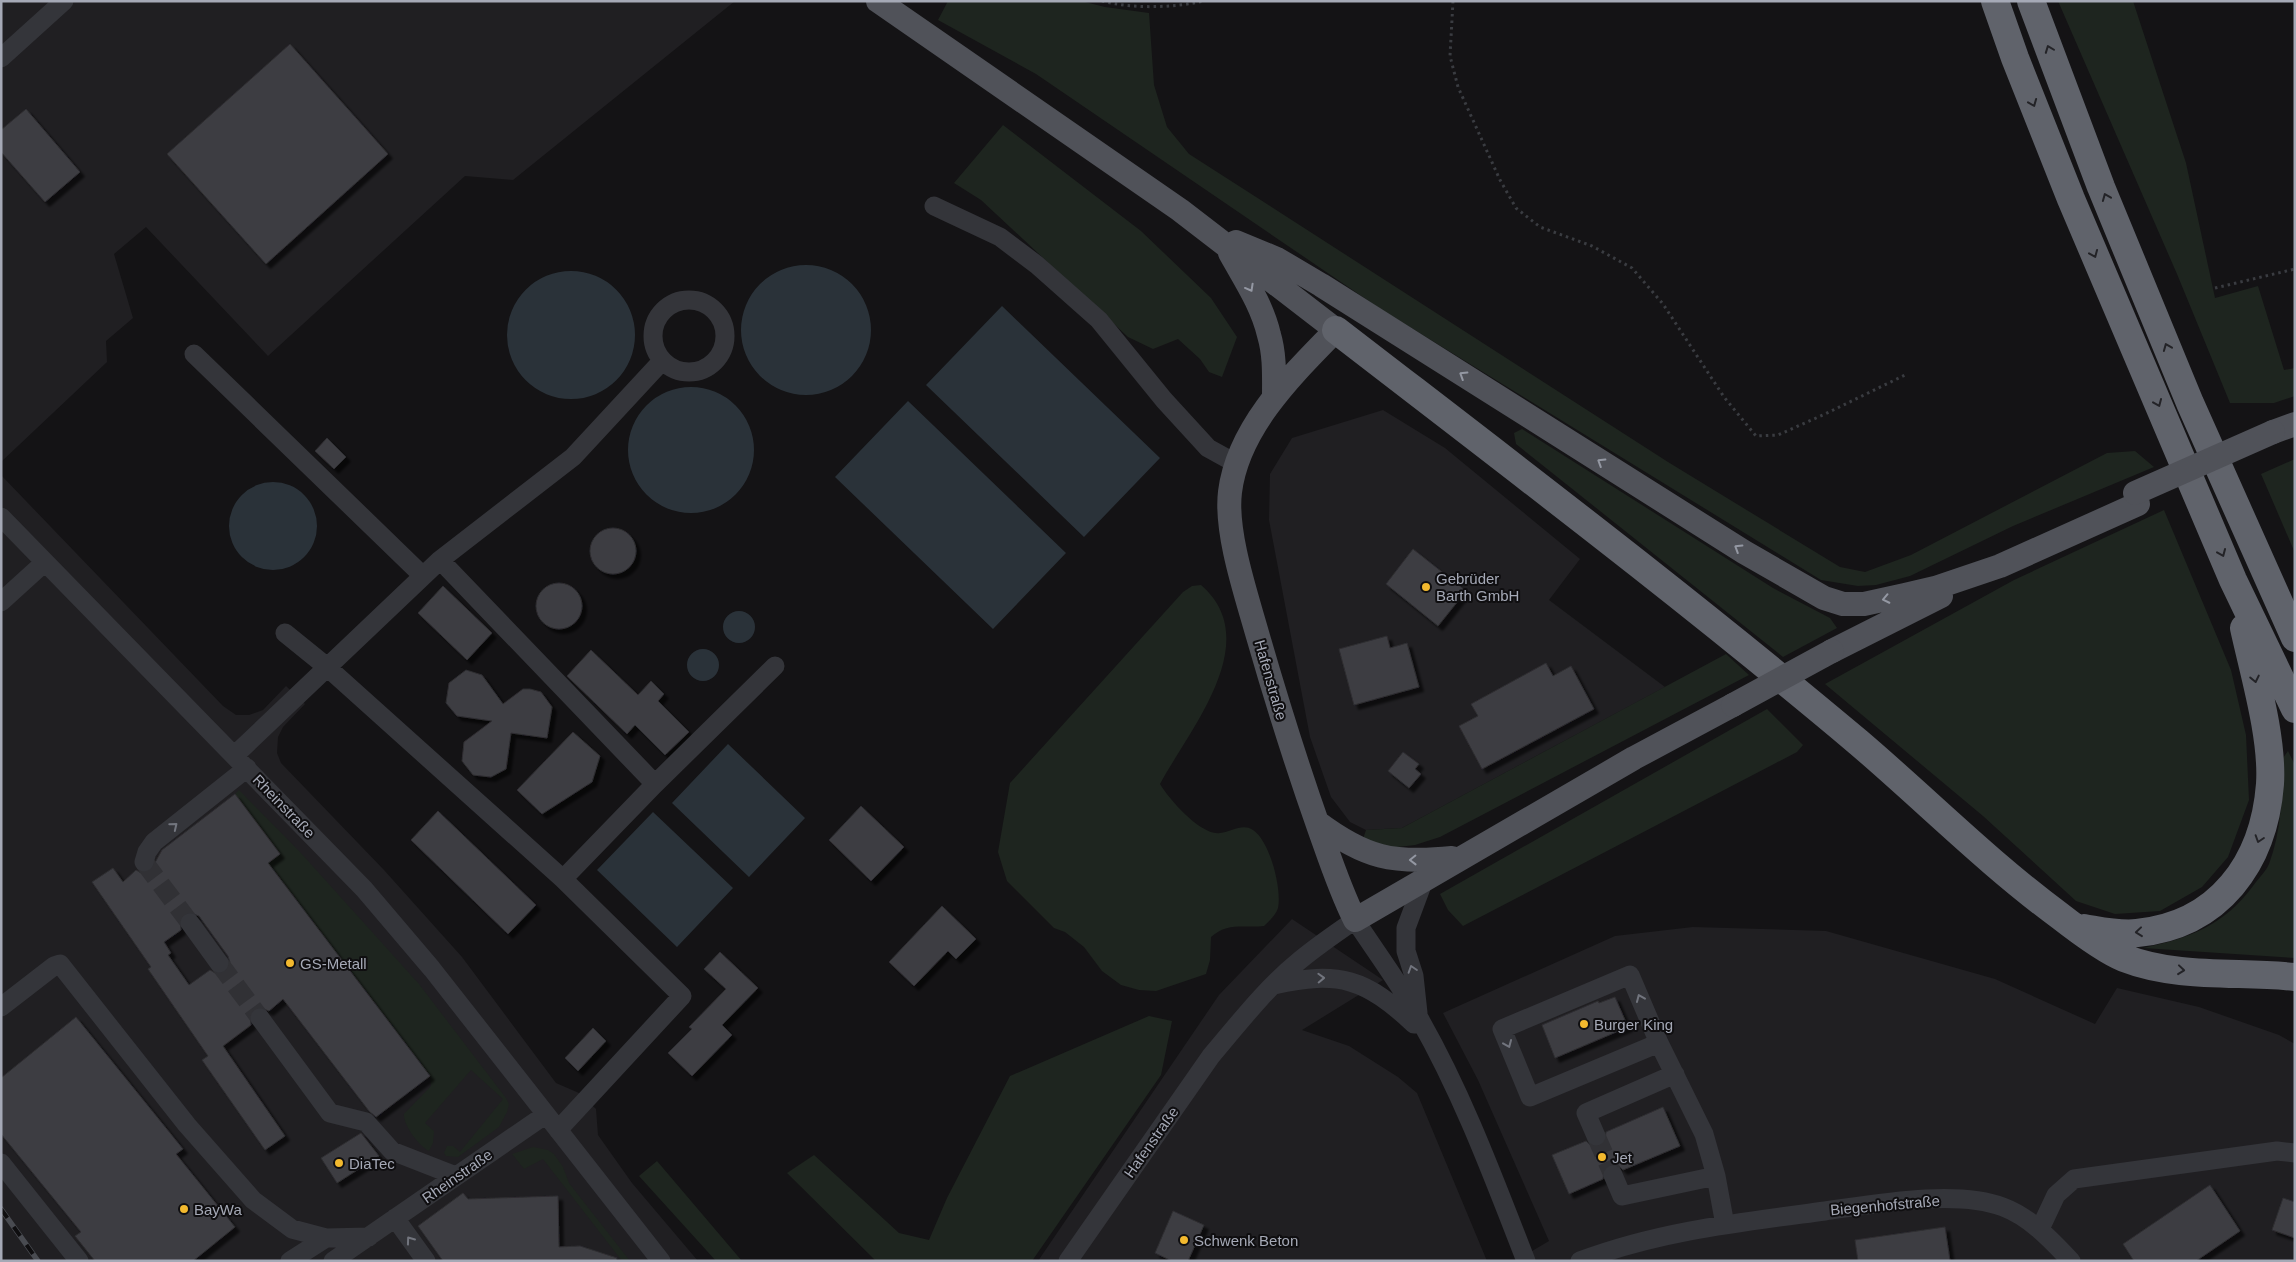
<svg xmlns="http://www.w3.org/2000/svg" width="2296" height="1262" viewBox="0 0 2296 1262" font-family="Helvetica,sans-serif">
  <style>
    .built { fill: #201f22 }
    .green { fill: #1e251f }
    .water { fill: #2a3239 }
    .building { fill: #3e3e42; stroke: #2e2d31; fill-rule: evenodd; filter: url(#shadow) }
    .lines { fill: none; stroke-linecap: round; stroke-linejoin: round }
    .minor-tunnel { stroke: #313135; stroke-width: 19; stroke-dasharray: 19 9; stroke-linecap: butt }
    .path { stroke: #3a3c41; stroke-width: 3; stroke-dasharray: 2.5 4; stroke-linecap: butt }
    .minor { stroke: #34353a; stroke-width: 19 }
    .major { stroke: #505259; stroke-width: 24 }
    .highway { stroke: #60636b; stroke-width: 28 }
    .rail-casing { stroke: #494b51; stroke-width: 5.5 }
    .rail { stroke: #0f0e10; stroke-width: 4; stroke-dasharray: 11; stroke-linecap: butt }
    .major-bridge { stroke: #505259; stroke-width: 24 }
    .oneway { stroke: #232327 }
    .oneway2 { stroke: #9498a3 }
    .oneway3 { stroke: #72757e }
    .poi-dot { fill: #f3b92e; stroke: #0f0e10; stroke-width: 2 }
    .labels { text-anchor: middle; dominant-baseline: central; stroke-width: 4; stroke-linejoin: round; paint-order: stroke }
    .poi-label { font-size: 15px; fill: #a5a9b6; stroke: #0f0e10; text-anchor: start }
    .street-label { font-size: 15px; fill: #a5a9b6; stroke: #0f0e10 }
  </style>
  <defs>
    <filter id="shadow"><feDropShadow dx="4.5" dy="4.5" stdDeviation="1" flood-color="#0009"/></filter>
  </defs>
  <rect width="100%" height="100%" fill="#141315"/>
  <path class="built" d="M 1,1 L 735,1 L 513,180 L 465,176 L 268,356 L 146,227 L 114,254 L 133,318 L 106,341 L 107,362 L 1,462 Z
    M 1383,410 L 1445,448 L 1580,559 L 1549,600 L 1665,687 L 1402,828 L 1366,830 L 1350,822 L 1331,797 L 1310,737 L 1269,520 L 1270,474 L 1292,438 Z
    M 1,475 L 223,706 L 236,715 L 249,715 L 263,710 L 286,686 L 305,704 L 283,727 L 278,737 L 277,753 L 281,763 L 384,870 L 462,957 L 556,1083 L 579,1093 L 596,1109 L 598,1135 L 632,1183 L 698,1261 L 1,1261 Z
    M 1292,919 L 1383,980 L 1302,1030 L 1349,1046 L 1398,1077 L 1417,1093 L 1487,1261 L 1038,1261 L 1219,995 Z
    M 1693,927 L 1826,931 L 1995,979 L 2095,1024 L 2117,988 L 2199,1007 L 2279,1035 L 2295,1044 L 2295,1261 L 1515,1261 L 1549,1241 L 1478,1080 L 1443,1013 L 1615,936 Z"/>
  <path class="green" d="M 948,1 L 1081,1 L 1105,7 L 1149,13 L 1154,85 L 1167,127 L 1189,154 L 1668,462 L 1840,567 L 1865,572 L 1911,555 L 2107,453 L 2135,451 L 2154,467 L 2013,526 L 1910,576 L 1876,585 L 1858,586 L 1821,580 L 1379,308 L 1036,74 L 938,20 Z
    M 2058,1 L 2133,1 L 2186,163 L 2215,298 L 2258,286 L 2284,370 L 2295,368 L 2295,396 L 2274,403 L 2230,403 L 2177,274 Z
    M 1003,125 L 1141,231 L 1211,298 L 1237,337 L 1222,377 L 1209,372 L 1200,359 L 1178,339 L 1153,349 L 1128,337 L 981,200 L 954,183 Z
    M 1522,429 L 1773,588 L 1830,618 L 1837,628 L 1783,657 L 1516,444 L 1514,433 Z
    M 2295,459 L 2295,553 L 2261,474 Z
    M 2164,510 L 2231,670 L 2246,735 L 2249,800 L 2228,857 L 2202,887 L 2160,911 L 2115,914 L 2076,901 L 1983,816 L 1825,684 L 2014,580 Z
    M 1201,585 C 1266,641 1189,730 1160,784 C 1169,799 1201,836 1220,833 C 1232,832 1242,823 1253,830 C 1270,841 1282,889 1278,908 C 1276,915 1269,921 1264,926 C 1243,928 1227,922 1211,937 L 1210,960 L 1206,974 L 1156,991 L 1139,990 L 1121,985 L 1102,971 L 1084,947 L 1065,932 L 1054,928 L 1007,881 L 998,852 L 1010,783 L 1183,592 L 1192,586 Z
    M 1726,654 L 1749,675 L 1440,837 L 1415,845 L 1389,848 L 1363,839 L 1366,830 L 1402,828 Z
    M 1767,709 L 1803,745 L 1797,752 L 1463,926 L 1448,910 L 1440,894 Z
    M 2288,751 L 2295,765 L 2295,958 L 2143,948 C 2190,938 2223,926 2253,886 C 2258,879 2266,871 2269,864 C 2282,830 2282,793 2283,758 Z
    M 239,790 L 300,852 L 419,984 L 506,1098 L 509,1104 L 507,1112 L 499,1127 L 458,1157 L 446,1156 L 444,1153 L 447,1146 L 453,1146 L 460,1152 L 503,1099 L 471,1070 L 425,1123 L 434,1131 L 433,1143 L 429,1151 C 419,1146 403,1125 404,1114 L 431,1086 L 430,1076 L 268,863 L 280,853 L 235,794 Z
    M 1149,1016 L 1172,1021 L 1161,1075 L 1032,1261 L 876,1261 L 787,1173 L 814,1155 L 899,1233 L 929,1240 L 947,1198 L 1010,1076 Z
    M 533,1147 L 548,1150 L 554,1154 L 563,1167 L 569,1183 L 630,1261 L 622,1261 L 543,1159 L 524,1169 L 512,1154 Z
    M 657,1161 L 742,1261 L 716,1261 L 639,1176 Z"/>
  <path class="water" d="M741 330a65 65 0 1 1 130 0a65 65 0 1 1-130 0Z
    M507 335a64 64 0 1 1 128 0a64 64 0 1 1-128 0Z
    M 1002,306 L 1160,458 L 1084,537 L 926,385 Z
    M628 450a63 63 0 1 1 126 0a63 63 0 1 1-126 0Z
    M 908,401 L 1066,553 L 993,629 L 835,477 Z
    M229 526a44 44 0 1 1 88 0a44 44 0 1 1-88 0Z
    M723 627a16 16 0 1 1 32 0a16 16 0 1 1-32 0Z
    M687 665a16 16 0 1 1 32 0a16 16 0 1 1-32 0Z
    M 728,744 L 805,818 L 749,877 L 672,803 Z
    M 653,812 L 733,888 L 677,947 L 597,870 Z"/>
  <path class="building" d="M 290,44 L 388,154 L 266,264 L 167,154 Z
    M 26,109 L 80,172 L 45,202 L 1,152 L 1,130 Z
    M 327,438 L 346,457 L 334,469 L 315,451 Z
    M590 551a23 23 0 1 1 46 0a23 23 0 1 1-46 0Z
    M 1413,549 L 1466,591 L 1438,626 L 1386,584 Z
    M536 606a23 23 0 1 1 46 0a23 23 0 1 1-46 0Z
    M 443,586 L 492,633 L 467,660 L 418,613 Z
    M 1387,636 L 1390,648 L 1407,643 L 1419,687 L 1354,705 L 1339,649 Z
    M 591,650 L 638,695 L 651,681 L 664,694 L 658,701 L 689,732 L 665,755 L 635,725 L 627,734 L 567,676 Z
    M 1546,663 L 1553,676 L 1571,666 L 1594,709 L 1482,769 L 1459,726 L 1478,716 L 1471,704 Z
    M 466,670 L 482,675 L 503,704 L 523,689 L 530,689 L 541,692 L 552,707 L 547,738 L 511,733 L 506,769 L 491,777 L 473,775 L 462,761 L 464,742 L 492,721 L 457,716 L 446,703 L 449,683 Z
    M 573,732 L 600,756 L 592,782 L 542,814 L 517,790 Z
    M 1403,752 L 1419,764 L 1415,769 L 1421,774 L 1409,788 L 1388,771 Z
    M 235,794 L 280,854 L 268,863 L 430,1076 L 376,1117 L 369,1111 L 283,999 L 269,1011 L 259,1007 L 254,1009 L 250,1014 L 251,1025 L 223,1046 L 285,1136 L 265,1150 L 202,1060 L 208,1056 L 148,969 L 151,967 L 92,882 L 113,868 L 123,882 L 136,870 L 141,873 L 151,870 L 162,850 ZM 188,912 L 199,916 L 228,956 L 230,962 L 225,972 L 215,973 L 210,970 L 189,985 L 168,955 L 171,953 L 164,942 L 181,930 L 180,919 Z
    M 861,806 L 904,847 L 871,881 L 829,840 Z
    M 438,811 L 536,905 L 508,934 L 411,840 Z
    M 942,906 L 976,939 L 956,959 L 948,951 L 914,986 L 889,962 Z
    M 720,952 L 758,988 L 722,1025 L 732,1035 L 692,1076 L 668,1053 L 692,1029 L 689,1027 L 726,989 L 704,969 Z
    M 1615,997 L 1628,1027 L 1555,1058 L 1542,1025 L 1598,1001 L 1599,1003 Z
    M 76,1017 L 183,1149 L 176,1154 L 235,1227 L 193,1261 L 95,1261 L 75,1236 L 81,1232 L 1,1134 L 1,1078 Z
    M 593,1028 L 606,1041 L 578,1071 L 565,1058 Z
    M 1663,1107 L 1680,1146 L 1623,1170 L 1619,1166 L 1609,1165 L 1604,1169 L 1603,1179 L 1569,1194 L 1552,1155 L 1586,1141 L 1590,1145 L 1600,1146 L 1605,1142 L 1606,1132 Z
    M 361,1133 L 379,1156 L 337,1183 L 321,1158 Z
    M 2210,1185 L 2240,1231 L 2196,1261 L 2134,1261 L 2123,1244 Z
    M 463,1193 L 468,1199 L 558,1196 L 559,1247 L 580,1246 L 617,1258 L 616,1261 L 443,1261 L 418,1226 Z
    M 2283,1198 L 2295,1202 L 2295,1238 L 2272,1230 Z
    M 1173,1211 L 1204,1225 L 1188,1261 L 1172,1261 L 1155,1253 Z
    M 1945,1227 L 1950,1261 L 1858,1261 L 1855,1240 Z"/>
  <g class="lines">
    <path class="minor-tunnel" d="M 144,862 L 190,923
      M 219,963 L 260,1018
      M 1596,1136 L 1613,1175"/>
    <path class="path" d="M 1102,1 C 1134,9 1172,8 1204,1
      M 1453,1 L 1450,56 L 1458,87 L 1500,180 L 1516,208 L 1540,227 L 1592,246 L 1632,268 L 1663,304 L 1724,397 L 1756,436 L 1778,435 L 1825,414 L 1905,375
      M 2215,288 L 2295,269"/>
    <path class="minor" d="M 1,58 L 64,1
      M 934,206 L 1000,237 L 1037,265 L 1099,320 L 1164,400 L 1208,448 L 1237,464
      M653 336a36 36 0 1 1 72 0a36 36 0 1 1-72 0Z
      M 194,354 L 423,576
      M 1,517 L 364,889 L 432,969 L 661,1261
      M 440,560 L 655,784 L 775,666
      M 1,602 L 45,562
      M 285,633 L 327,667 L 563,879 L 655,784
      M 235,755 L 440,560 L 573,457 L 662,361
      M 144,862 L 147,852 L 154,842 L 247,768
      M 190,923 L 219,963
      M 1274,985 C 1339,970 1366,979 1414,1024
      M 1,1007 L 54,966 L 60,964 L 187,1125 L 253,1200 L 292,1229 L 326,1238 L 369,1237
      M 1418,1013 L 1414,976 L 1406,951 L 1406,928 L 1425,877
      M 260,1018 L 330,1113 L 366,1122 L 392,1151 L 456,1176
      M 1659,1043 L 1530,1097 L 1502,1029 L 1630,975 L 1659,1043 L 1704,1134 L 1716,1176 L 1725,1225
      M 558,1130 L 682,996 L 563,879
      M 1596,1136 L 1586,1113 L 1675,1074
      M 1,1163 L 79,1261
      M 1613,1175 L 1622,1196 L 1716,1176
      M 395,1218 L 426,1261
      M 2040,1229 L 2056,1195 L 2074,1179 L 2277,1151 L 2295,1153
      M 290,1261 L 326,1238
      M 333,1261 L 545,1115
      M 1068,1261 L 1211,1056 C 1239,1023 1266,988 1299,961 C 1317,946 1336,933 1355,920 C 1376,952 1400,984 1419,1018 C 1463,1095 1494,1179 1526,1261
      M 1580,1261 C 1659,1231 1743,1222 1825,1211 C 1875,1204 1956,1189 2003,1207 C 2030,1217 2051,1240 2071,1261"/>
    <path class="major" d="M 878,1 L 1180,210 L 1336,330 C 1293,374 1238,427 1230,492 C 1225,532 1246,594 1257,633 C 1276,699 1296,763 1319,828 C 1330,859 1340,890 1355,920 L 1634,758 L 1733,705
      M 1236,242 L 1277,259 L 1321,285 L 1744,552 L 1824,598 L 1843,604 L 1864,604 L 1905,595 L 1935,588 L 2000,566 L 2138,504
      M 1230,253 C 1245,280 1262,305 1269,335 C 1275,355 1274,376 1274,397
      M 2273,432 L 2295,424
      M 1832,651 L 1941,596
      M 1317,822 C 1365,858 1393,864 1452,858"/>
    <path class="highway" d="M 1995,1 L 2015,58 L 2071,199 L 2233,580 L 2295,709
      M 2031,1 L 2101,187 L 2190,403 L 2295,638
      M 1336,330 C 1511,465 1688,599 1858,742 C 1925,799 1988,863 2060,916 C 2078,930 2104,950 2124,958 C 2178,979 2239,971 2295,977
      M 2084,928 C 2102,931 2119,935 2137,933 C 2219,925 2264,863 2270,784 C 2273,737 2254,674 2244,628"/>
    <defs>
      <path id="rail" d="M 1,1209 L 38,1261"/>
    </defs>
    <use href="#rail" class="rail-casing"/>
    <use href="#rail" class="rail"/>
    <path class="major-bridge" d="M 2135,493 L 2273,432
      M 1733,705 L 1832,651"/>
  </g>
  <defs><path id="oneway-chevron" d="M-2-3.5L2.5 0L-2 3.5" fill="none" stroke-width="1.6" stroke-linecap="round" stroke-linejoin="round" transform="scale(1.25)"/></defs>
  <g class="oneway">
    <use href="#oneway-chevron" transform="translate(2049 49) rotate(-111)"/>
    <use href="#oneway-chevron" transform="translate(2033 103) rotate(68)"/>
    <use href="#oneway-chevron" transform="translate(2106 197) rotate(-112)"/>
    <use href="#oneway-chevron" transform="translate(2094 254) rotate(67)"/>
    <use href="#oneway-chevron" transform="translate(2167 347) rotate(-112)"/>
    <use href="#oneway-chevron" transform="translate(2158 403) rotate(67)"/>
    <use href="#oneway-chevron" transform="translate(2222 553) rotate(67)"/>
    <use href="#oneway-chevron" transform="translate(2255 679) rotate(78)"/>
    <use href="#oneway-chevron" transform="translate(2259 839) rotate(108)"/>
    <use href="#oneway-chevron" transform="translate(2139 932) rotate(174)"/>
    <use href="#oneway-chevron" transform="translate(2181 970) rotate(6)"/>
  </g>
  <g class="oneway2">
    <use href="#oneway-chevron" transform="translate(1250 288) rotate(61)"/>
    <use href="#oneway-chevron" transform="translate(1463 375) rotate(-148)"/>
    <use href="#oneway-chevron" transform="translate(1601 462) rotate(-148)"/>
    <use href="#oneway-chevron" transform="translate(1738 548) rotate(-148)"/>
    <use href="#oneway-chevron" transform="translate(1886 599) rotate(168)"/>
    <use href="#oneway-chevron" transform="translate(1413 860) rotate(179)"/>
  </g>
  <g class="oneway3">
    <use href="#oneway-chevron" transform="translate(174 826) rotate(-39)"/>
    <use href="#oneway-chevron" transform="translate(1412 969) rotate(-108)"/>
    <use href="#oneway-chevron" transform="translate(1321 978) rotate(-2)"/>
    <use href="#oneway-chevron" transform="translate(1640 998) rotate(-113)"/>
    <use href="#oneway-chevron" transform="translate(1508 1044) rotate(67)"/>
    <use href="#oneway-chevron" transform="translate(410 1240) rotate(-126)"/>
  </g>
  <g class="poi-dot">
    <circle cx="1426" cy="587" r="5"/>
    <circle cx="290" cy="963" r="5"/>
    <circle cx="1584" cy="1024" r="5"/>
    <circle cx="1602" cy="1157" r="5"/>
    <circle cx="339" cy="1163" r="5"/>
    <circle cx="184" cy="1209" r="5"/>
    <circle cx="1184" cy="1240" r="5"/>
  </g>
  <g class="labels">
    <g class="poi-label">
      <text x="1436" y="578">Gebrüder<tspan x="1436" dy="17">Barth GmbH</tspan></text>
      <text x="300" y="963">GS-Metall</text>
      <text x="1594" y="1024">Burger King</text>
      <text x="1612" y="1157">Jet</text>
      <text x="349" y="1163">DiaTec</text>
      <text x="194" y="1209">BayWa</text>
      <text x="1194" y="1240">Schwenk Beton</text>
    </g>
    <g class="street-label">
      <text transform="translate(1271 680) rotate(74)">Hafenstraße</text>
      <text transform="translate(284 806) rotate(46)">Rheinstraße</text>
      <text transform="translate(1151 1142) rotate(-55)">Hafenstraße</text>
      <text transform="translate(457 1176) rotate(-35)">Rheinstraße</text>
      <text transform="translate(1885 1205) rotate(-5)">Biegenhofstraße</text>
    </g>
  </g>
  <rect width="2296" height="1262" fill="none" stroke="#a5a9b6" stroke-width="5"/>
</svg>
